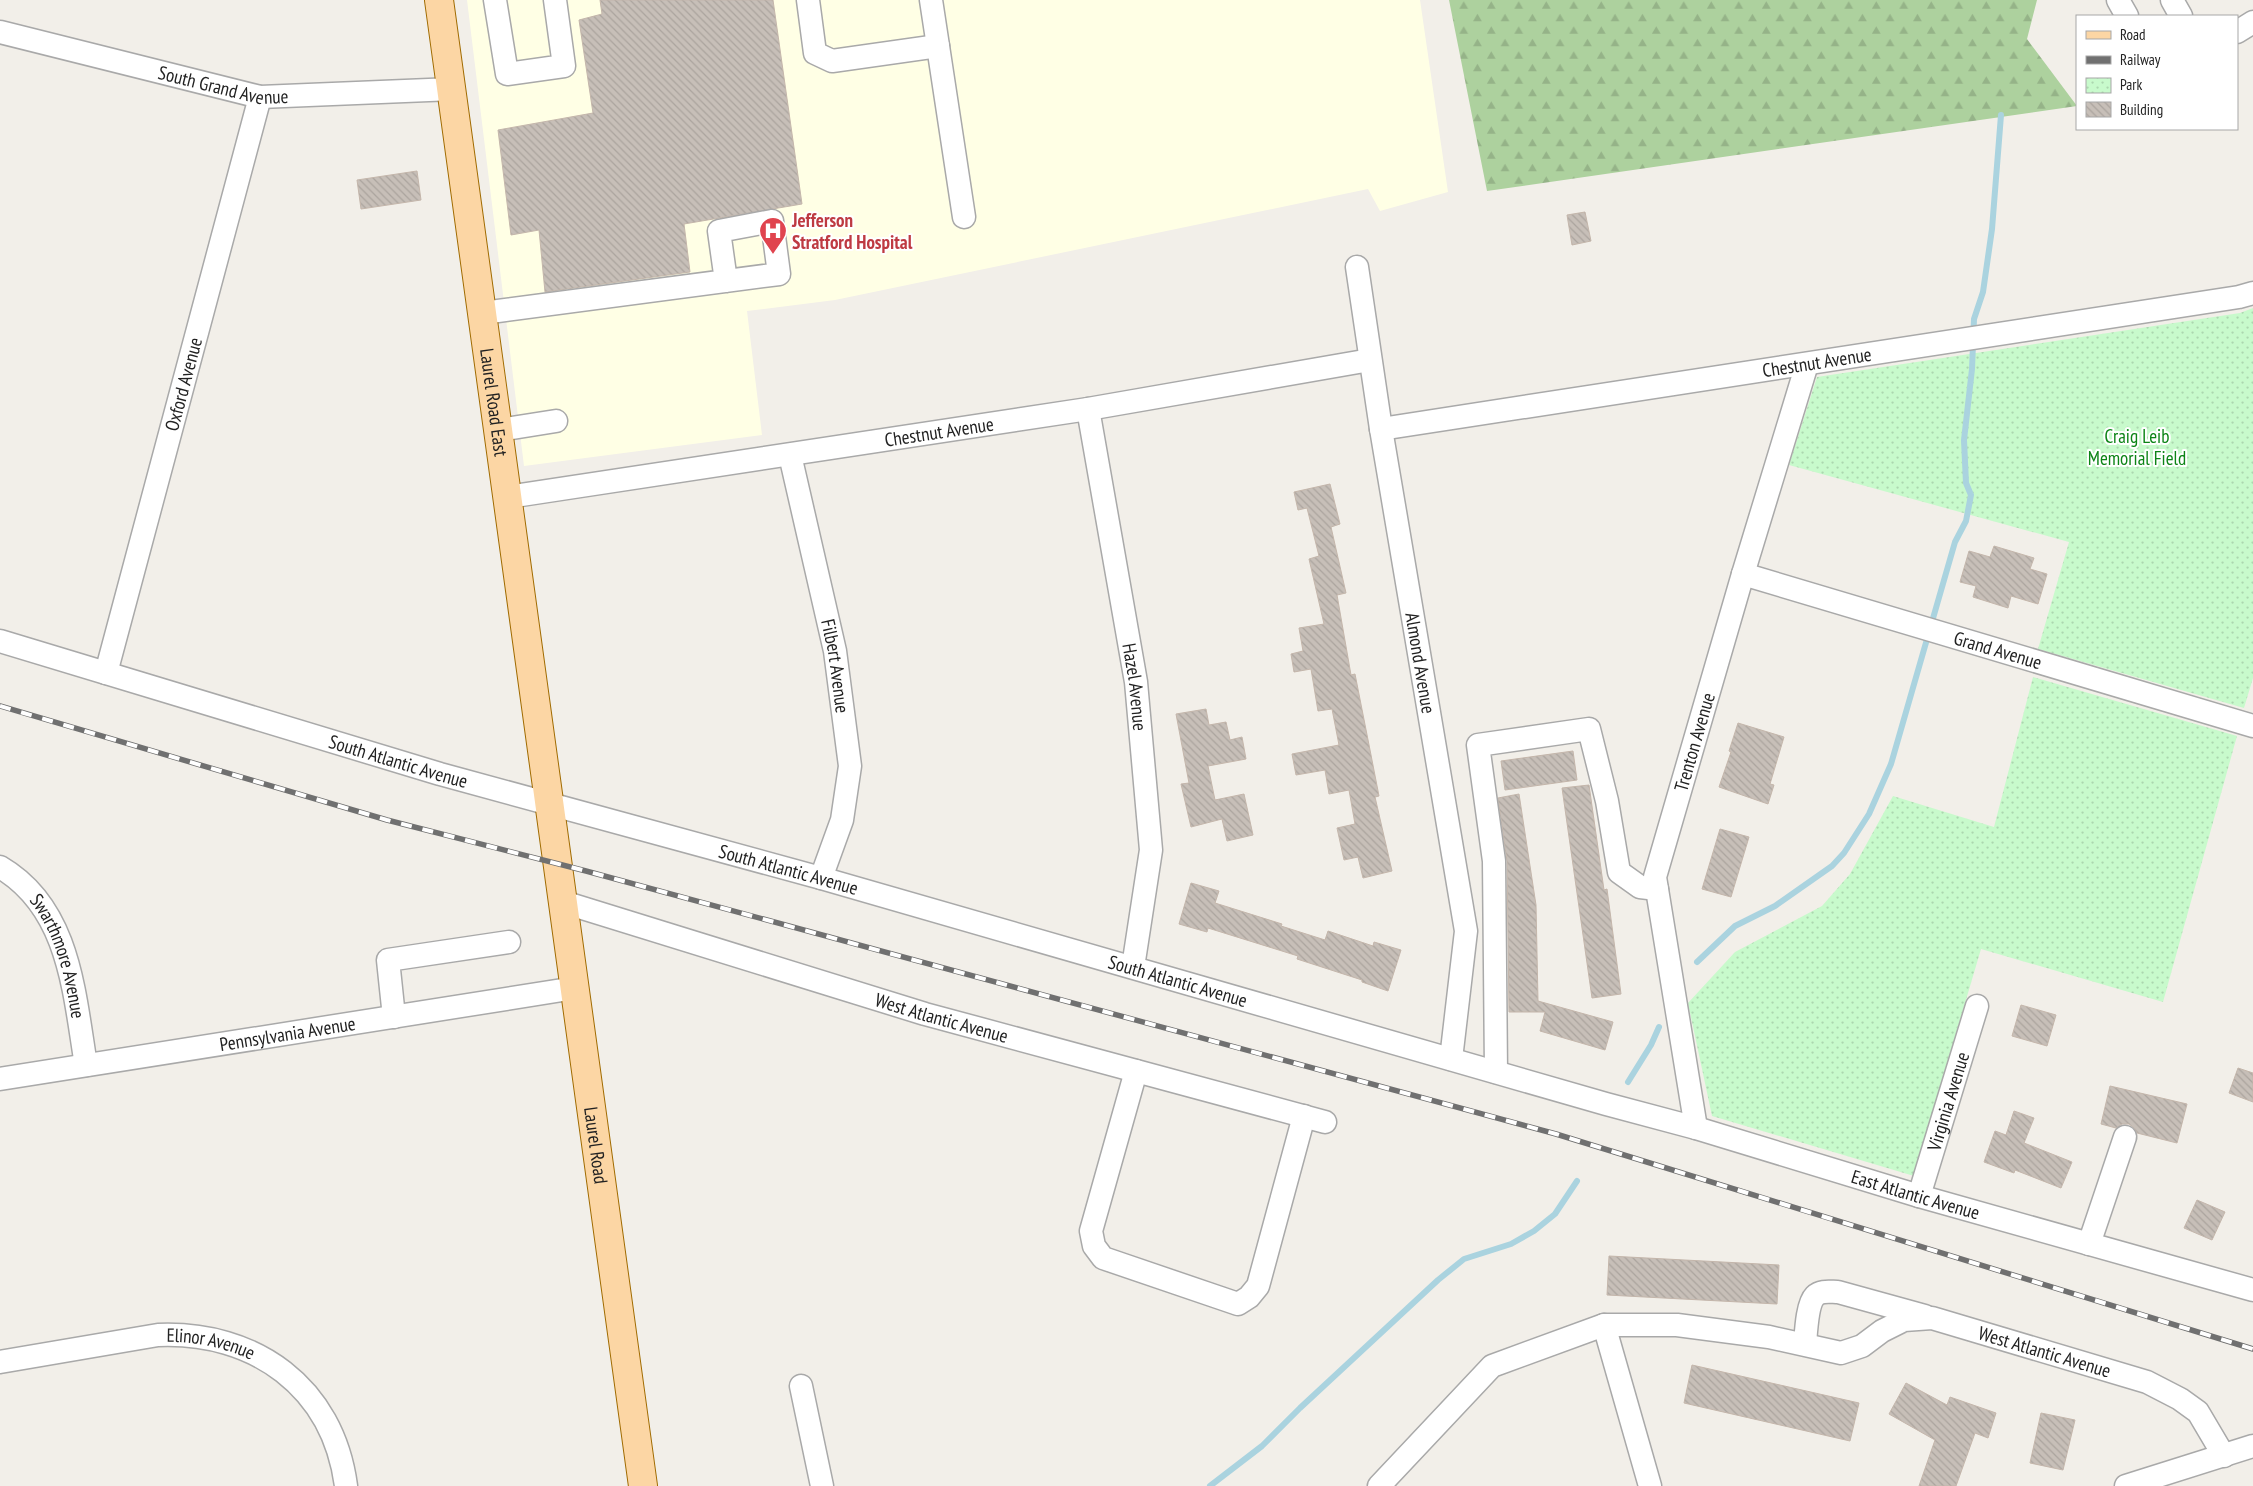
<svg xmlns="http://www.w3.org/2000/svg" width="2253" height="1486" viewBox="0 0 2253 1486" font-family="'PT Sans Narrow',sans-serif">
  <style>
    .education { fill: #ffffe5 }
    .forest { fill: url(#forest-firs) }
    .park { fill: url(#park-dots) }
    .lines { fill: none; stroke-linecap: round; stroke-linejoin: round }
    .stream { stroke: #aad3df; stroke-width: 6 }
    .building { fill: url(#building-back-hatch); stroke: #c4b6ab }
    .minor-casing { stroke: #a9a9a9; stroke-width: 25 }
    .major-casing { stroke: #a06b00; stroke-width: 30 }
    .minor { stroke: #fff; stroke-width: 22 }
    .major { stroke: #fcd6a4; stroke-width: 28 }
    .rail-casing { stroke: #707070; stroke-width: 5.5 }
    .rail { stroke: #fff; stroke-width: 4; stroke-dasharray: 11; stroke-linecap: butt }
    .labels { text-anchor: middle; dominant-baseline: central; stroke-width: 4; stroke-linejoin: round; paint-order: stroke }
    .street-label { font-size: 19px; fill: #222; stroke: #fff }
    .health-label { font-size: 19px; font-weight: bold; fill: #be3a42; stroke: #fff; text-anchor: start }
    .park-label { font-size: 19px; fill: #0c8416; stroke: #fff }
  </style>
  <defs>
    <pattern id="forest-firs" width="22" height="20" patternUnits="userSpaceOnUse" patternTransform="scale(1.25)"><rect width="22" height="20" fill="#add19e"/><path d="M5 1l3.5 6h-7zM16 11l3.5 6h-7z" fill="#95b388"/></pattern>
    <pattern id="park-dots" width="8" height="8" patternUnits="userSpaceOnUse" patternTransform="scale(1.25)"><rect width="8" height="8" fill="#c8facc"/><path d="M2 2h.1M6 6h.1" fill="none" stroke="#acd6af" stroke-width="1.8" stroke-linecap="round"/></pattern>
    <pattern id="building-back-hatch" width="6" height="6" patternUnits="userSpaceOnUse" patternTransform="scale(1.25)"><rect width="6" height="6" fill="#c7bfb8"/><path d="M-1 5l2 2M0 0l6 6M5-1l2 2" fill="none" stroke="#aba49e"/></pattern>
  </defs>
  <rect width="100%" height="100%" fill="#f2efe9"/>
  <path class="education" d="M 467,0 L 1420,0 L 1448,192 L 1380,211 L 1368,189 L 835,300 L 747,311 L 762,435 L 524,466 Z"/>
  <path class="forest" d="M 1449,0 L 2037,0 L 2027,39 L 2077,106 L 1487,191 Z"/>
  <path class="park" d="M 2253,308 L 2253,678 L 2244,708 L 2038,649 L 2069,542 L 1789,465 L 1817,377 L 2240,313 Z
    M 2033,677 L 2237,736 L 2163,1002 L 1981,949 L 1914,1176 L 1712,1116 L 1688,1003 L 1735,952 L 1822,906 L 1850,874 L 1893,796 L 1994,827 Z"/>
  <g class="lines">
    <path class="stream" d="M 1697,962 L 1735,926 L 1775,906 L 1832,866 L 1844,853 L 1869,814 L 1891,764 L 1955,542 L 1966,521 L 1971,495 L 1966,483 L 1964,440 L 1972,369 L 1974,319 L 1983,292 L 1992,229 L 2001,115
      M 1628,1082 L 1651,1045 L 1659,1027
      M 1210,1486 L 1262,1446 L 1300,1408 L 1438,1280 L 1464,1259 L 1511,1244 L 1534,1231 L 1555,1214 L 1577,1181"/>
  </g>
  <path class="building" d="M 600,0 L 773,0 L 802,204 L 684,224 L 690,272 L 545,292 L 539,230 L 511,235 L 498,130 L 593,113 L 579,20 L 602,14 Z
    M 417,171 L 421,200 L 361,209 L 357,180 Z
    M 1585,212 L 1591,241 L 1572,245 L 1567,215 Z
    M 1330,484 L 1340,524 L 1331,527 L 1346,593 L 1337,595 L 1351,675 L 1355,674 L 1371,755 L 1379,796 L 1375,797 L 1392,871 L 1363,878 L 1358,857 L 1344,860 L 1337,828 L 1355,824 L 1349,790 L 1329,794 L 1325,770 L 1296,775 L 1292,754 L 1339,745 L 1332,709 L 1318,711 L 1311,669 L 1294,672 L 1291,654 L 1303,651 L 1299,628 L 1324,624 L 1309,559 L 1319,556 L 1307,508 L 1298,510 L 1294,492 Z
    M 1994,546 L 2034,558 L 2030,569 L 2047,574 L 2038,604 L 2011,596 L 2008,608 L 1973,597 L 1976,586 L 1960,582 L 1969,551 L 1990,557 Z
    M 1206,709 L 1209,725 L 1226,722 L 1230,740 L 1242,737 L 1246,759 L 1208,766 L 1215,800 L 1244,794 L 1253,835 L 1227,841 L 1222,819 L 1191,827 L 1181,784 L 1189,783 L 1176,714 Z
    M 1738,723 L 1784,737 L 1770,784 L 1774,785 L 1768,804 L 1719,787 L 1731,752 L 1729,751 Z
    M 1573,751 L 1577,780 L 1505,790 L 1501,761 Z
    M 1589,785 L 1604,890 L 1607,889 L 1621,994 L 1592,998 L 1562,788 Z
    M 1519,794 L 1536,905 L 1538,1001 L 1613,1022 L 1605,1050 L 1540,1031 L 1545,1012 L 1509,1012 L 1507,861 L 1498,798 Z
    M 1720,829 L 1749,837 L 1731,897 L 1702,889 Z
    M 1191,883 L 1219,891 L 1215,903 L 1282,924 L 1281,926 L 1325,940 L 1328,931 L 1373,946 L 1374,942 L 1401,950 L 1388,991 L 1362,982 L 1362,980 L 1297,959 L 1298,956 L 1208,928 L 1207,932 L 1179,924 Z
    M 2021,1005 L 2056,1015 L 2047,1046 L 2012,1036 Z
    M 2238,1068 L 2253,1073 L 2253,1102 L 2229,1093 Z
    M 2110,1086 L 2187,1104 L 2177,1143 L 2137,1133 L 2134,1128 L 2129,1124 L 2122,1124 L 2116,1128 L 2101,1124 Z
    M 2014,1111 L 2034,1118 L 2024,1143 L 2072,1162 L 2061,1188 L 2015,1170 L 2014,1173 L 1984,1162 L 1995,1131 L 2006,1135 Z
    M 2197,1200 L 2225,1212 L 2212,1240 L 2184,1228 Z
    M 1609,1256 L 1779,1265 L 1777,1304 L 1607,1295 Z
    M 1692,1365 L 1859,1403 L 1850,1441 L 1684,1403 Z
    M 1906,1383 L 1947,1405 L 1950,1397 L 1996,1413 L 1988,1438 L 1975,1433 L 1956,1486 L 1919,1486 L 1935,1440 L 1889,1414 Z
    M 2041,1413 L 2075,1420 L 2063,1470 L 2030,1463 Z"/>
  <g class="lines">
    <defs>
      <g id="minor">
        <path d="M 495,0 L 507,74 L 564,66 L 555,0"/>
        <path d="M 808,0 L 815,53 L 832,61 L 938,46"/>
        <path d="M 931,0 L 964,217"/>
        <path d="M 2118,0 L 2127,16"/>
        <path d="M 2172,0 L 2181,16"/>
        <path id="s1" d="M 0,32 L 260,97 L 453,89"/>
        <path d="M 2237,32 L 2253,22"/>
        <path id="s2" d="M 1357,267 L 1381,429 L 1466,931 L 1451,1059"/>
        <path d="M 483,313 L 779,274 L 772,221 L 719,231 L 726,281"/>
        <path id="s3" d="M 1088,409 L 1136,682 L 1151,850 L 1133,967"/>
        <path id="s4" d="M 1381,429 L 2239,297 L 2253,293"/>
        <path d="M 499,430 L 556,421"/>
        <path id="s5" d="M 790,455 L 835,651 L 850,766 L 842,820 L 821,878"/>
        <path id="s6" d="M 508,497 L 1088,409 L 1370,360"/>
        <path id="s7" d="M 1743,574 L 2253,726"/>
        <path id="s8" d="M 0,641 L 440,774 L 821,878 L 1606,1104 L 1696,1128 L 1919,1196 L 2253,1290"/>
        <path id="s9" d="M 106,673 L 260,97"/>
        <path id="s10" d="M 0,867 C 70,908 74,993 86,1065"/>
        <path id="s11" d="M 563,902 L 925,1014 L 1325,1122"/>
        <path d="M 394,1017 L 388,960 L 509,942"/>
        <path d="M 1136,1071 L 1091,1231 L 1094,1246 L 1103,1258 L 1238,1304 L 1249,1297 L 1258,1286 L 1304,1116"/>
        <path d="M 1496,1072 L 1494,861 L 1478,745 L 1589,729 L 1607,801 L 1619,872 L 1640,887 L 1657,889"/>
        <path id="s12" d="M 0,1079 L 575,988"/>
        <path id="s13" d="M 1696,1128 L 1655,877 L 1743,574 L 1807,364"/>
        <path id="s14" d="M 1919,1196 L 1977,1006"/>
        <path d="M 2089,1244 L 2125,1137"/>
        <path d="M 1604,1325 L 1650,1486"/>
        <path d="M 1805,1344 C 1806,1333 1807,1304 1815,1296 C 1821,1290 1830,1292 1838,1292 L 1925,1316"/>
        <path id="s15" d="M 0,1362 L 158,1335 C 255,1331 333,1387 346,1486"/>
        <path d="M 801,1386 L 822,1486"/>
        <path id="s16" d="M 1379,1486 L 1492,1366 L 1604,1325 L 1677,1325 L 1769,1337 L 1841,1353 L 1862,1346 L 1882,1331 L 1904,1320 L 1932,1318 L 2147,1382 L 2180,1399 L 2198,1412 L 2224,1456"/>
        <path d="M 2126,1486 L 2253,1446"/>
      </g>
      <g id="major">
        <path id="s17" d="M 439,0 L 643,1486"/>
      </g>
    </defs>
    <use href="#minor" class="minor-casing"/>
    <use href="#major" class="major-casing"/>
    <use href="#minor" class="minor"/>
    <use href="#major" class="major"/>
    <defs>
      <path id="rail" d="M 0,706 L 387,820 L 586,871 L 1556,1134 L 2253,1349"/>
    </defs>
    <use href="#rail" class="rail-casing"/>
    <use href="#rail" class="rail"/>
  </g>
  <defs>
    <symbol id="hospital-pin" viewBox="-11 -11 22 30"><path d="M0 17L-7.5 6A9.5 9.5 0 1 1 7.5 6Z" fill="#e0444e" stroke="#fff"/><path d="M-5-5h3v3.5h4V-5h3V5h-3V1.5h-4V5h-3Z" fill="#fff"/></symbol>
  </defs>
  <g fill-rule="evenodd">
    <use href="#hospital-pin" x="757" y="215" width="32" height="43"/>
  </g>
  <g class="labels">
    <g class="street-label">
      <text stroke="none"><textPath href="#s1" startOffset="230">South Grand Avenue</textPath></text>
      <text stroke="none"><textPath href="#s4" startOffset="441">Chestnut Avenue</textPath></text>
      <text stroke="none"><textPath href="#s9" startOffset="299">Oxford Avenue</textPath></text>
      <text stroke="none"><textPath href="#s17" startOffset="406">Laurel Road East</textPath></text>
      <text stroke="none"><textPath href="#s6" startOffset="436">Chestnut Avenue</textPath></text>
      <text stroke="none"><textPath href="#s7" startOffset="266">Grand Avenue</textPath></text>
      <text stroke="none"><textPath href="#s2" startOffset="401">Almond Avenue</textPath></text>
      <text stroke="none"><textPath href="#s5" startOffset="216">Filbert Avenue</textPath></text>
      <text stroke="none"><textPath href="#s3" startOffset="282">Hazel Avenue</textPath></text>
      <text stroke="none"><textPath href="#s13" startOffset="395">Trenton Avenue</textPath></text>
      <text stroke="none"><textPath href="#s8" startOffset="416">South Atlantic Avenue</textPath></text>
      <text stroke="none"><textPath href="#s8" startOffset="821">South Atlantic Avenue</textPath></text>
      <text stroke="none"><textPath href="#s10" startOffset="111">Swarthmore Avenue</textPath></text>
      <text stroke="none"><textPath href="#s8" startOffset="1226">South Atlantic Avenue</textPath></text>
      <text stroke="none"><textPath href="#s11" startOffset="396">West Atlantic Avenue</textPath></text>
      <text stroke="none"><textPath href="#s12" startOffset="291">Pennsylvania Avenue</textPath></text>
      <text stroke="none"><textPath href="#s14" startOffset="99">Virginia Avenue</textPath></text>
      <text stroke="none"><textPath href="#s17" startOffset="1156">Laurel Road</textPath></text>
      <text stroke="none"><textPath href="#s8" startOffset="1994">East Atlantic Avenue</textPath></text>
      <text stroke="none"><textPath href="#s15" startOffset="214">Elinor Avenue</textPath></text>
      <text stroke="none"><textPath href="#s16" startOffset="741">West Atlantic Avenue</textPath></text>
    </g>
    <g class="health-label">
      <text x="792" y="220">Jefferson<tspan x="792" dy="22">Stratford Hospital</tspan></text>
    </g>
    <g class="park-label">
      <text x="2137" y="436">Craig Leib<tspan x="2137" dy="22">Memorial Field</tspan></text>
    </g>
  </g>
  <rect x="2076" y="15" width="162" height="115" fill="#ffffff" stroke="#a7a7a7"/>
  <rect x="2086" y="31" width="25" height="8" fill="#fcd6a4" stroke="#a7a7a7"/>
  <text x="2120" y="40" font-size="15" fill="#222222">Road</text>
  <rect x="2086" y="56" width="25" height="8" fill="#707070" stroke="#a7a7a7"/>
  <text x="2120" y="65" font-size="15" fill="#222222">Railway</text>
  <rect x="2086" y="78" width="25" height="15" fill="url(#park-dots)" stroke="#a7a7a7"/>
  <text x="2120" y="90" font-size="15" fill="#222222">Park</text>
  <rect x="2086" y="102" width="25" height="15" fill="url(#building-back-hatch)" stroke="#a7a7a7"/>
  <text x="2120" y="115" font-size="15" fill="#222222">Building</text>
</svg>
